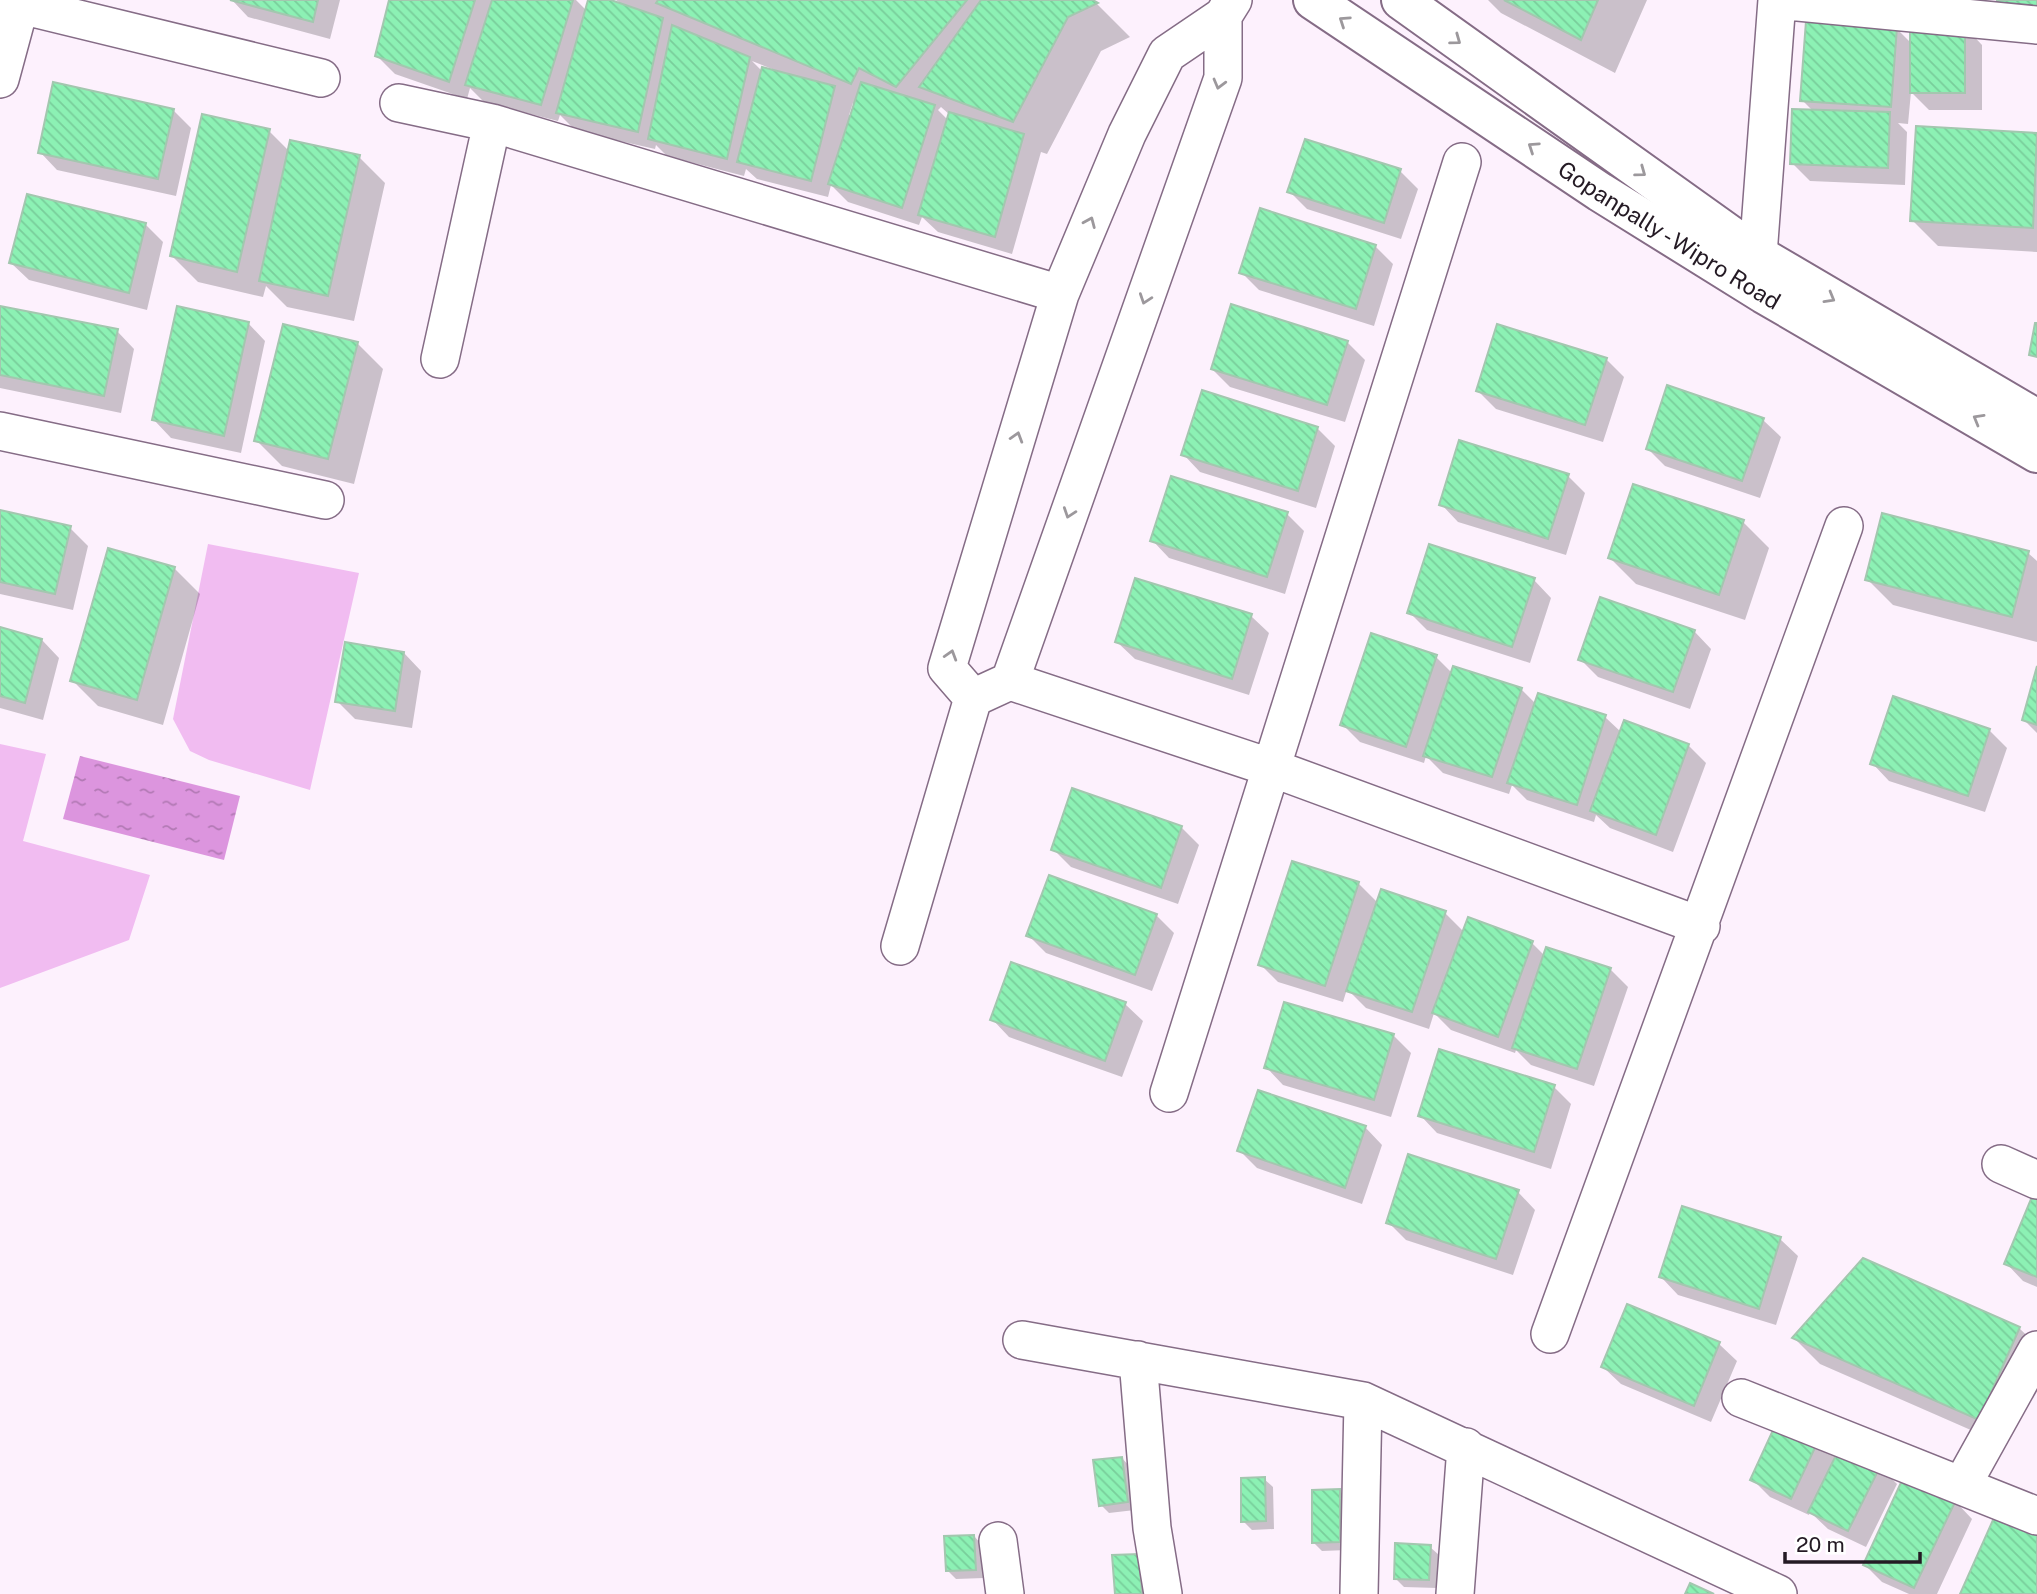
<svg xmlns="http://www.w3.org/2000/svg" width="2037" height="1594" viewBox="0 0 2037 1594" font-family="'Public Sans',sans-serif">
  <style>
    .grass { fill: #f1bcf1 }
    .water { fill: url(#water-ripples) }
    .shadow { fill: #0003; fill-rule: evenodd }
    .building { fill: url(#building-back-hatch); stroke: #a3c7af; stroke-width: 2 }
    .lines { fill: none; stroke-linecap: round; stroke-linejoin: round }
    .minor-casing { stroke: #856c86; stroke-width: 40 }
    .secondary-casing { stroke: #856c86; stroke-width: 42 }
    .minor { stroke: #fff; stroke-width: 37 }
    .secondary { stroke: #fff; stroke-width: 38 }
    .oneway { stroke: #9c989c }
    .labels { text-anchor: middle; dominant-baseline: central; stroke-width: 5; stroke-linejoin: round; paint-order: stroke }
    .street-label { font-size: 23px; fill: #241a24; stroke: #fff }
  </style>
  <defs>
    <pattern id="water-ripples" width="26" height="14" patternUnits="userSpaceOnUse" patternTransform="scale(1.75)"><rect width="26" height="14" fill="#dc95de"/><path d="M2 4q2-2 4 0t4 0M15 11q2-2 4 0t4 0" fill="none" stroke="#b279b4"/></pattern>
    <pattern id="building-back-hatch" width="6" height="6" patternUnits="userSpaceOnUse" patternTransform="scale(1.75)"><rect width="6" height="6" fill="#8cf1b4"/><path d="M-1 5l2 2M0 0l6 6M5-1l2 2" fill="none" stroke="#79ce9b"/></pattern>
  </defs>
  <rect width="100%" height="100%" fill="#fdf1fd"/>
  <path class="grass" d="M 208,544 L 359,573 L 310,790 L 209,760 L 190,751 L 173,719 Z
    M 0,744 L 46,754 L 23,841 L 150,875 L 129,940 L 0,988 Z"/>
  <path class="water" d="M 80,756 L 240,796 L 224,860 L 63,819 Z"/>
  <path class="shadow" d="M 232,0 L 340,0 L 330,39 L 248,17 Z
    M 391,0 L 576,0 L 587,11 L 589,0 L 605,0 L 623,5 L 616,0 L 1090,0 L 1097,4 L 1130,37 L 1101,51 L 1047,154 L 1041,152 L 1012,254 L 938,232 L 922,217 L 919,225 L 848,202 L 831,185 L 828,197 L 757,179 L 746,169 L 744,176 L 667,156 L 656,145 L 655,149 L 576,131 L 560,115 L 558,121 L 484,102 L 470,88 L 467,99 L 395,74 L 377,56 ZM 752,61 L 772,69 L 771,72 L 763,72 ZM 853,103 L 856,105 L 852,116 L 849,115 ZM 941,107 L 950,115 L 948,120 L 938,110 Z
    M 1488,0 L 1647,0 L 1615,73 L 1501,13 Z
    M 1965,27 L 1982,45 L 1982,110 L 1929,110 L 1911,92 L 1908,124 L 1898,123 L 1907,132 L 1905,185 L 1810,181 L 1792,163 L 1813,111 L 1802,100 L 1896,28 L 1912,44 Z
    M 173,110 L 191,128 L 176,196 L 57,170 L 40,152 Z
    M 1918,128 L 2037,135 L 2037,252 L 1938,246 L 1912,220 Z
    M 269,131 L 289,151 L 359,157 L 385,183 L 354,321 L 287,307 L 266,286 L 263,297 L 198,282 L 172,256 Z
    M 1400,171 L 1418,189 L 1401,239 L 1307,209 L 1289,191 Z
    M 146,225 L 163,242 L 147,310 L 29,280 L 11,263 Z
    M 1375,246 L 1393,264 L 1374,326 L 1259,290 L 1241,272 Z
    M 0,307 L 117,331 L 134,349 L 121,413 L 0,388 Z
    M 248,323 L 265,341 L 241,453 L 171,438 L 154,420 Z
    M 1347,342 L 1365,360 L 1345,422 L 1230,387 L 1212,369 Z
    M 357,343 L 383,369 L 354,484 L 282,466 L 256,440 Z
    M 1606,359 L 1624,377 L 1603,442 L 1496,409 L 1478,391 Z
    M 1763,420 L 1781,437 L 1760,498 L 1665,466 L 1648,449 Z
    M 1317,428 L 1335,446 L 1316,508 L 1200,472 L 1183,454 Z
    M 1568,476 L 1585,493 L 1566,555 L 1458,522 L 1441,504 Z
    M 0,512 L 70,528 L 88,546 L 73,610 L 0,594 Z
    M 1287,514 L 1304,531 L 1285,594 L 1169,558 L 1152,540 Z
    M 1743,522 L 1769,548 L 1745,620 L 1636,584 L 1610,558 Z
    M 2028,553 L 2037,561 L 2037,642 L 1893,605 L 1867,579 Z
    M 174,568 L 200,594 L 163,725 L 98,706 L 72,680 Z
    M 1534,580 L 1551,598 L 1530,663 L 1427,630 L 1409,612 Z
    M 1251,616 L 1269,633 L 1249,695 L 1135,659 L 1117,642 Z
    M 0,629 L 42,640 L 59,658 L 43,720 L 0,708 Z
    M 1694,631 L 1711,649 L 1690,709 L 1598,677 L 1580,659 Z
    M 1372,636 L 1436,657 L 1452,673 L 1521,689 L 1536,704 L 1539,695 L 1605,717 L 1621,732 L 1688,745 L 1706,763 L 1673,852 L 1610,828 L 1596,815 L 1594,822 L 1527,800 L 1512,785 L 1509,794 L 1443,773 L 1426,756 L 1424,763 L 1360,742 L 1342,724 Z
    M 404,653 L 421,671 L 412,728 L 355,719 L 337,701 Z
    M 2037,672 L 2037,733 L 2024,720 Z
    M 1989,730 L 2007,748 L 1985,812 L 1889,781 L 1872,763 Z
    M 1181,827 L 1199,845 L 1178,904 L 1071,867 L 1053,849 Z
    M 1358,883 L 1378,903 L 1445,913 L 1464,932 L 1532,943 L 1545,956 L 1610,969 L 1628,987 L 1594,1086 L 1531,1065 L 1516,1050 L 1515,1053 L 1451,1030 L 1434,1013 L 1429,1029 L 1366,1008 L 1347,989 L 1343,1002 L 1278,982 L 1260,964 Z
    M 1156,915 L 1174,933 L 1152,991 L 1046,953 L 1028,935 Z
    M 1125,1004 L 1143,1021 L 1122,1077 L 1009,1037 L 992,1019 Z
    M 1393,1035 L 1411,1053 L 1391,1117 L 1283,1085 L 1266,1067 Z
    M 1554,1087 L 1571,1104 L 1551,1169 L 1437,1133 L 1420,1115 Z
    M 1365,1127 L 1382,1145 L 1362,1204 L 1257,1168 L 1239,1150 Z
    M 2037,1190 L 2037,1287 L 2023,1281 L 2006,1263 Z
    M 1518,1192 L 1535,1210 L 1513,1275 L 1406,1240 L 1388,1222 Z
    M 1780,1239 L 1798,1256 L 1776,1325 L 1678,1295 L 1661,1277 Z
    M 1628,1307 L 1719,1344 L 1737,1361 L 1711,1422 L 1621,1384 L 1603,1367 Z
    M 2019,1328 L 2037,1345 L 2005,1445 L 1820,1364 L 1794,1338 Z
    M 1780,1419 L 1879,1466 L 1897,1484 L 1866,1547 L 1828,1529 L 1810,1512 L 1809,1515 L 1770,1497 L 1752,1479 Z
    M 1122,1458 L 1130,1467 L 1135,1510 L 1109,1513 L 1101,1505 Z
    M 1264,1479 L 1273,1487 L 1274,1529 L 1252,1530 L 1243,1521 Z
    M 1340,1491 L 1348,1500 L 1348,1550 L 1322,1551 L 1313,1542 Z
    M 1955,1501 L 1972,1519 L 1937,1594 L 1909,1594 L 1882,1582 L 1865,1565 Z
    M 974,1536 L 982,1545 L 984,1578 L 956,1579 L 948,1571 Z
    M 1430,1547 L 1439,1555 L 1437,1588 L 1404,1587 L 1396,1579 Z
    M 1138,1556 L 1149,1594 L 1117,1594 Z"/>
  <path class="building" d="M 230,0 L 318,0 L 313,22 Z
    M 389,0 L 475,0 L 449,82 L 375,56 Z
    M 492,0 L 573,0 L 541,105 L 465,85 Z
    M 588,0 L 611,0 L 663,18 L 638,132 L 556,113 Z
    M 658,0 L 967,0 L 896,87 L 859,68 L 851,84 L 656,3 Z
    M 981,0 L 1093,0 L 1098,3 L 1068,17 L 1013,122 L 919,87 Z
    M 1504,0 L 1598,0 L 1581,40 Z
    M 1997,0 L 2037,0 L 2037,19 L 1996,16 Z
    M 1806,21 L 1897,27 L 1891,107 L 1800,101 Z
    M 672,25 L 750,57 L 727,159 L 648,139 Z
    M 1910,25 L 1965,25 L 1965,93 L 1910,93 Z
    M 762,67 L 835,86 L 811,181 L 737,162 Z
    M 53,82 L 174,109 L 158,179 L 38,153 Z
    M 861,82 L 935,105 L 902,208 L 828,184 Z
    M 1792,109 L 1890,112 L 1888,168 L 1790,164 Z
    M 949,112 L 1024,134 L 995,237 L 918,215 Z
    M 202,114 L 270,129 L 237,272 L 170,256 Z
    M 1916,126 L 2037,133 L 2033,228 L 1910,221 Z
    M 1305,139 L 1401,169 L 1384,223 L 1287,192 Z
    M 290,140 L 360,155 L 328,296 L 259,281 Z
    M 27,194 L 146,223 L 129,293 L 9,263 Z
    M 1260,208 L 1376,245 L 1356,309 L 1239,273 Z
    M 1231,304 L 1348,341 L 1327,405 L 1211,369 Z
    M 0,306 L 118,329 L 104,396 L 0,375 Z
    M 177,306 L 249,322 L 224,436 L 152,420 Z
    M 2035,323 L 2037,323 L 2037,357 L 2029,355 Z
    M 283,324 L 358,342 L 328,459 L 254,441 Z
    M 1497,324 L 1607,358 L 1585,425 L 1476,391 Z
    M 1667,385 L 1764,418 L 1742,481 L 1646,449 Z
    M 1202,390 L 1318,427 L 1298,491 L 1181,455 Z
    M 1459,440 L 1569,474 L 1548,539 L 1439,505 Z
    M 1171,476 L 1288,512 L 1267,577 L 1150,541 Z
    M 1633,484 L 1744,520 L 1719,595 L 1608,558 Z
    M 0,510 L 71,526 L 55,594 L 0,582 Z
    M 1882,513 L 2029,551 L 2012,617 L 1865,580 Z
    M 1429,544 L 1535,578 L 1512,647 L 1407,613 Z
    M 108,548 L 175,567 L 137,700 L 70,681 Z
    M 1135,578 L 1252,614 L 1232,679 L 1115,642 Z
    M 1600,597 L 1695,630 L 1673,692 L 1578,660 Z
    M 0,627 L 42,639 L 25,703 L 0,696 Z
    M 1371,633 L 1437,655 L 1406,747 L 1340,725 Z
    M 345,642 L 404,652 L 395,711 L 335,702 Z
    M 1453,666 L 1522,688 L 1492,777 L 1423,756 Z
    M 2037,666 L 2037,725 L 2022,720 Z
    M 1538,693 L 1606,715 L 1577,805 L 1507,783 Z
    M 1893,696 L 1990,729 L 1968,796 L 1870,764 Z
    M 1624,720 L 1689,744 L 1656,835 L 1590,811 Z
    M 1072,788 L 1182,826 L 1161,888 L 1051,850 Z
    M 1292,861 L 1359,882 L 1325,986 L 1258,965 Z
    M 1049,875 L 1157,914 L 1135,975 L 1026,936 Z
    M 1381,889 L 1446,911 L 1412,1012 L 1346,991 Z
    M 1468,917 L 1533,941 L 1498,1037 L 1432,1013 Z
    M 1546,947 L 1611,968 L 1577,1069 L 1512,1048 Z
    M 1011,962 L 1126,1002 L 1105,1061 L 990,1020 Z
    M 1284,1002 L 1394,1034 L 1374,1100 L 1264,1068 Z
    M 1439,1049 L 1555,1085 L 1534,1152 L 1418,1116 Z
    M 1258,1090 L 1366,1126 L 1345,1188 L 1237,1151 Z
    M 1408,1154 L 1519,1190 L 1496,1259 L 1386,1223 Z
    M 2036,1187 L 2037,1188 L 2037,1277 L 2004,1264 Z
    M 1682,1206 L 1781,1237 L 1759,1309 L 1659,1277 Z
    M 1863,1258 L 2020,1327 L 1979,1420 L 1792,1338 Z
    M 1627,1304 L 1720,1342 L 1694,1406 L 1601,1367 Z
    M 1779,1417 L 1820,1437 L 1791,1499 L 1750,1480 Z
    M 1841,1445 L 1881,1465 L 1848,1531 L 1808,1512 Z
    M 1122,1457 L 1128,1502 L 1099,1506 L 1093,1460 Z
    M 1904,1476 L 1956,1500 L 1914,1588 L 1863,1565 Z
    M 1265,1477 L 1266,1521 L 1241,1522 L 1241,1478 Z
    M 1340,1489 L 1340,1542 L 1312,1543 L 1312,1490 Z
    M 1997,1511 L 2037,1528 L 2037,1594 L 1960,1594 Z
    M 974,1535 L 976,1570 L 946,1571 L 944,1536 Z
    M 1395,1543 L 1431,1545 L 1429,1580 L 1394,1579 Z
    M 1139,1554 L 1142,1594 L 1115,1594 L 1112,1555 Z
    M 1690,1583 L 1714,1594 L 1685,1594 Z"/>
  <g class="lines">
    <defs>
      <path id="minor" d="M 0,0 L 321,78
        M 1233,0 L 1223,16 L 1167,54 L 1127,134 L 1060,294 L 947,668 L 973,698 L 1010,681 L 1272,768 L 1701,926
        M 0,79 L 20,5
        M 399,103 L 492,123 L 1060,294
        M 1758,255 L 1777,0 L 2037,25
        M 440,359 L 492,123
        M 0,431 L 325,500
        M 1010,681 L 1223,78 L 1223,16
        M 900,946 L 973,698
        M 1169,1093 L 1462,162
        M 2001,1164 L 2037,1180
        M 1550,1334 L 1844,526
        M 1022,1340 L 1363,1401 L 1778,1594
        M 1138,1360 L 1152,1528 L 1163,1594
        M 1741,1398 L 2037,1516
        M 1962,1485 L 2037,1350
        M 998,1541 L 1005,1594
        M 1359,1594 L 1363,1401
        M 1455,1594 L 1466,1447"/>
      <g id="secondary">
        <path id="s1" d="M 1313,0 L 1600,192 L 1764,294 L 2037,453"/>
        <path d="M 1401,0 L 1758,255 L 2037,419"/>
      </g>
    </defs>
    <use href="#minor" class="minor-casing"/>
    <use href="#secondary" class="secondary-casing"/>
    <use href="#minor" class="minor"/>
    <use href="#secondary" class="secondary"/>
  </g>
  <defs><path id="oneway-chevron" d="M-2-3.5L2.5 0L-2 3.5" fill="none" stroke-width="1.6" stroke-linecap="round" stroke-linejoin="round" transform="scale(1.75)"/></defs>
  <g class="oneway">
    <use href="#oneway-chevron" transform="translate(1344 21) rotate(-146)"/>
    <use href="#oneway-chevron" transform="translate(1456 40) rotate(36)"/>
    <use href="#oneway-chevron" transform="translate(1219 84) rotate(105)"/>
    <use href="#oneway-chevron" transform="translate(1533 147) rotate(-146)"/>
    <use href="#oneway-chevron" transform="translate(1641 172) rotate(36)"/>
    <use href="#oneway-chevron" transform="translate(1090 222) rotate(-67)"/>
    <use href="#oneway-chevron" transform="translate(1830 298) rotate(30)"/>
    <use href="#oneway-chevron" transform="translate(1145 299) rotate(109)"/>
    <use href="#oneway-chevron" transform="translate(1978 419) rotate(-150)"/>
    <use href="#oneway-chevron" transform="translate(1017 437) rotate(-73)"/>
    <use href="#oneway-chevron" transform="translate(1069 513) rotate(109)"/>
    <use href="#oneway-chevron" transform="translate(951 655) rotate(-73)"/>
  </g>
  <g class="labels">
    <g class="street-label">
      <text stroke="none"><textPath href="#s1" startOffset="427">Gopanpally - Wipro Road</textPath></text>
    </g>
  </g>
  <path d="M1785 1552v10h135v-10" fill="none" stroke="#241a24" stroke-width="3.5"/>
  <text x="1796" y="1552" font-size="21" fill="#241a24" stroke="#ffffff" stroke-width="5" paint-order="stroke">20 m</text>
</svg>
